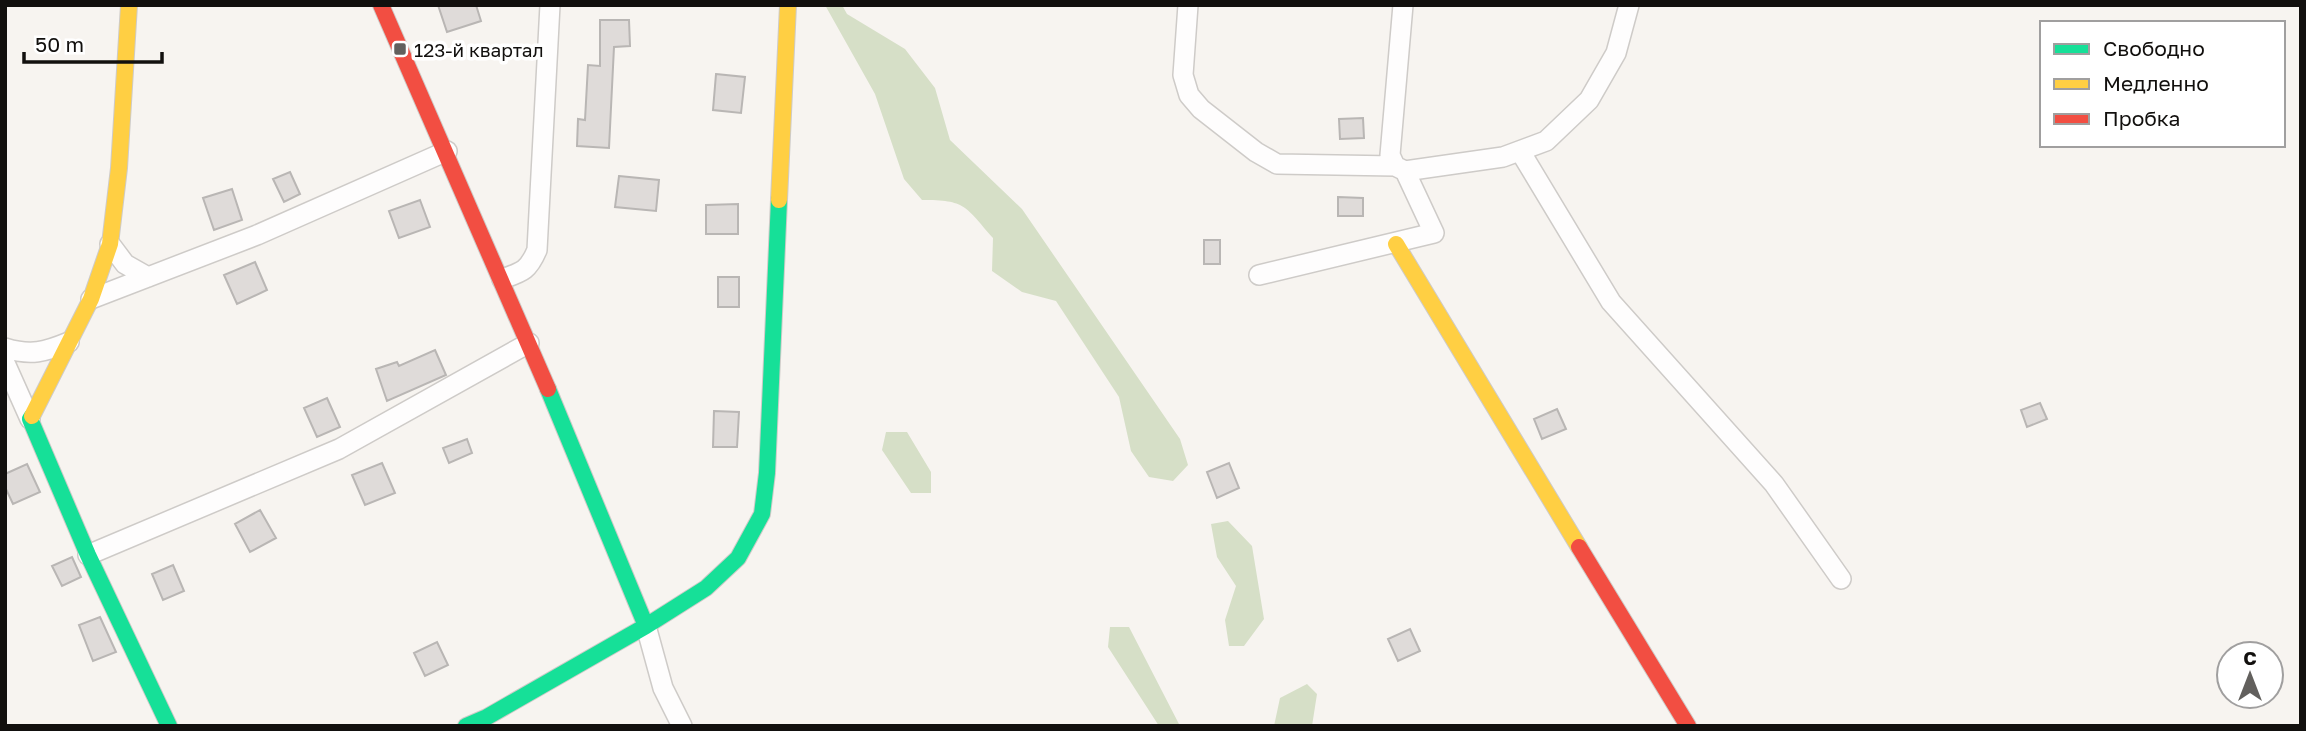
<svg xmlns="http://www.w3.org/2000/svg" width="2306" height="731" viewBox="0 0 2306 731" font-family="'Golos Text',sans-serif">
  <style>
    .forest { fill: #d6dfc7 }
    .building { fill: #dfdbd9; stroke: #b9b6b4; stroke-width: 2 }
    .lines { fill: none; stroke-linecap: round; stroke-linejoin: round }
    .street-casing { stroke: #cecbc8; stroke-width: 22 }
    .fast-casing { stroke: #cecbc8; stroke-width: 18 }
    .slow-casing { stroke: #cecbc8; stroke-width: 18 }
    .jam-casing { stroke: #cecbc8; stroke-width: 18 }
    .street { stroke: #fefdfd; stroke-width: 19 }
    .fast { stroke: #16e098; stroke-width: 16 }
    .slow { stroke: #ffcf43; stroke-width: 16 }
    .jam { stroke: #f24e42; stroke-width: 16 }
    .poi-dot { fill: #62605d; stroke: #fff; stroke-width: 2.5 }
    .labels { text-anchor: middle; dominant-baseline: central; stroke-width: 7; stroke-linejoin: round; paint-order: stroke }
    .poi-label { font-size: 19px; fill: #12100e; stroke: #fff; text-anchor: start }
  </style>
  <rect width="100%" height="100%" fill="#f7f4f0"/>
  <path class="forest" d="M 825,5 L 842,5 L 847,14 L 905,49 L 935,88 L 950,140 L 1022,209 L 1180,439 L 1188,465 L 1173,481 L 1149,477 L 1131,451 L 1119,397 L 1056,301 L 1022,292 L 992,271 L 993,238 C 965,206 966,200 922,200 L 904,179 L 875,94 Z
    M 886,432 L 907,432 L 931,472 L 931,493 L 911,493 L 882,450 Z
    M 1228,521 L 1252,546 L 1264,619 L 1244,646 L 1229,646 L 1225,620 L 1236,586 L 1217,557 L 1211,524 Z
    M 1110,627 L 1129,627 L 1180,726 L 1159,726 L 1108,647 Z
    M 1307,684 L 1317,694 L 1312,726 L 1274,726 L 1280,698 Z"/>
  <path class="building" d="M 438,5 L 476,5 L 481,21 L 447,32 Z
    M 600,20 L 629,20 L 630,46 L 614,47 L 609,148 L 577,146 L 578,119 L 585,120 L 588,65 L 600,66 Z
    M 716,74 L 745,77 L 741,113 L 713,110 Z
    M 1363,118 L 1364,138 L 1340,139 L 1339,119 Z
    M 290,172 L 300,194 L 284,202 L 273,179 Z
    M 619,176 L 659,180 L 656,211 L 615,207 Z
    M 232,189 L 242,220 L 214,230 L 203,198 Z
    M 1338,197 L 1363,198 L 1363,216 L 1338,216 Z
    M 420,200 L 430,227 L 399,238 L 389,211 Z
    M 738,204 L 738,234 L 706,234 L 706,205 Z
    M 1204,240 L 1220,240 L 1220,264 L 1204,264 Z
    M 255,262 L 267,290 L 237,304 L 224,275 Z
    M 718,277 L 739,277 L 739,307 L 718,307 Z
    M 435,350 L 446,375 L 387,401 L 376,369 L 397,362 L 399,366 Z
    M 327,398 L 340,427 L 317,437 L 304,408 Z
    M 2040,403 L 2047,419 L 2027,427 L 2021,410 Z
    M 1557,409 L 1566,429 L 1542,439 L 1534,419 Z
    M 714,411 L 739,412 L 737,447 L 713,447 Z
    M 467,439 L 472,453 L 449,463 L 443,448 Z
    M 382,463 L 395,493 L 365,505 L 352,475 Z
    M 1229,463 L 1239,488 L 1217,498 L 1207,472 Z
    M 27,464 L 40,492 L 13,504 L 5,487 L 5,474 Z
    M 260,510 L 276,538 L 250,552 L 235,524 Z
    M 72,557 L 81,577 L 62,586 L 52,566 Z
    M 173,565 L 184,591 L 163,600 L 152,574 Z
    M 100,617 L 116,652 L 93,661 L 79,625 Z
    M 1410,629 L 1420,651 L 1398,661 L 1388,639 Z
    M 437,642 L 448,665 L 425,676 L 414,653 Z"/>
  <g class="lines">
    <defs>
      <path id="street" d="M 1188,5 L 1183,75 L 1189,95 L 1201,109 L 1256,152 L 1277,164 L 1395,166
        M 1403,5 L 1390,155 L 1395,166 L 1405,171 L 1503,157 L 1546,141 L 1589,100 L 1616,53 L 1629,5
        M 1520,151 L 1611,302 L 1774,484 L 1841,579
        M 110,244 L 125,264 L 148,277
        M 1259,275 L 1434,233 L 1405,171
        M 502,279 C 522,272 528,271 537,250 L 550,5
        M 91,299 L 257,235 L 447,151
        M 5,348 C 31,356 45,352 69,342
        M 5,363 L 30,419
        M 88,555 L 339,449 L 529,343
        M 646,626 L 663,688 L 682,726"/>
      <path id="fast" d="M 548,389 L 646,626
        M 32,416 L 30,419 L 88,555 L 169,726
        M 466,726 L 487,717 L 646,626 L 706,588 L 738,558 L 762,514 L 767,473 L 779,200"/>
      <path id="slow" d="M 779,200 L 788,5
        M 1396,244 L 1579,547
        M 32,416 L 91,299 L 110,244 L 119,168 L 129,5"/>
      <path id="jam" d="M 381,5 L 548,389
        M 1579,547 L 1688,726"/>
    </defs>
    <use href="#street" class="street-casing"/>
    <use href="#fast" class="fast-casing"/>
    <use href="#slow" class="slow-casing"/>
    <use href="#jam" class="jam-casing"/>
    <use href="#street" class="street"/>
    <use href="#fast" class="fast"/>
    <use href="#slow" class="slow"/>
    <use href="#jam" class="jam"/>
  </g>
  <rect class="poi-dot" x="393" y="42" width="14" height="14" rx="3.5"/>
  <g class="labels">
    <g class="poi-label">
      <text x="414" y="49">123-й квартал</text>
    </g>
  </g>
  <rect width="2306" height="731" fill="none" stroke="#12100e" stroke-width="14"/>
  <rect x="2040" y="21" width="245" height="126" fill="#ffffff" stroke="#a09f9f" stroke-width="2"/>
  <rect x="2054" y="44" width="35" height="10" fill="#16e098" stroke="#a09f9f" stroke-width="2"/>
  <text x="2103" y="56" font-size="21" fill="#12100e">Свободно</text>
  <rect x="2054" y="79" width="35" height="10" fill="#ffcf43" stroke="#a09f9f" stroke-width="2"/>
  <text x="2103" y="91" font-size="21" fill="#12100e">Медленно</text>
  <rect x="2054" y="114" width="35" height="10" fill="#f24e42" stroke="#a09f9f" stroke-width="2"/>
  <text x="2103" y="126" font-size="21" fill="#12100e">Пробка</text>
  <g transform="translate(2250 675)"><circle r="33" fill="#ffffff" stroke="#a09f9f" stroke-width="2"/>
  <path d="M0-5L12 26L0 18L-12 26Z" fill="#62605d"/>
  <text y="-10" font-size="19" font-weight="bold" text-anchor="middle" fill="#12100e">С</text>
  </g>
  <path d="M24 52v10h138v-10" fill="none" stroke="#12100e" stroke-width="3.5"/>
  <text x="35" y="52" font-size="21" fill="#12100e" stroke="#ffffff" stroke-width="5" paint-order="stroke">50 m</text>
</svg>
